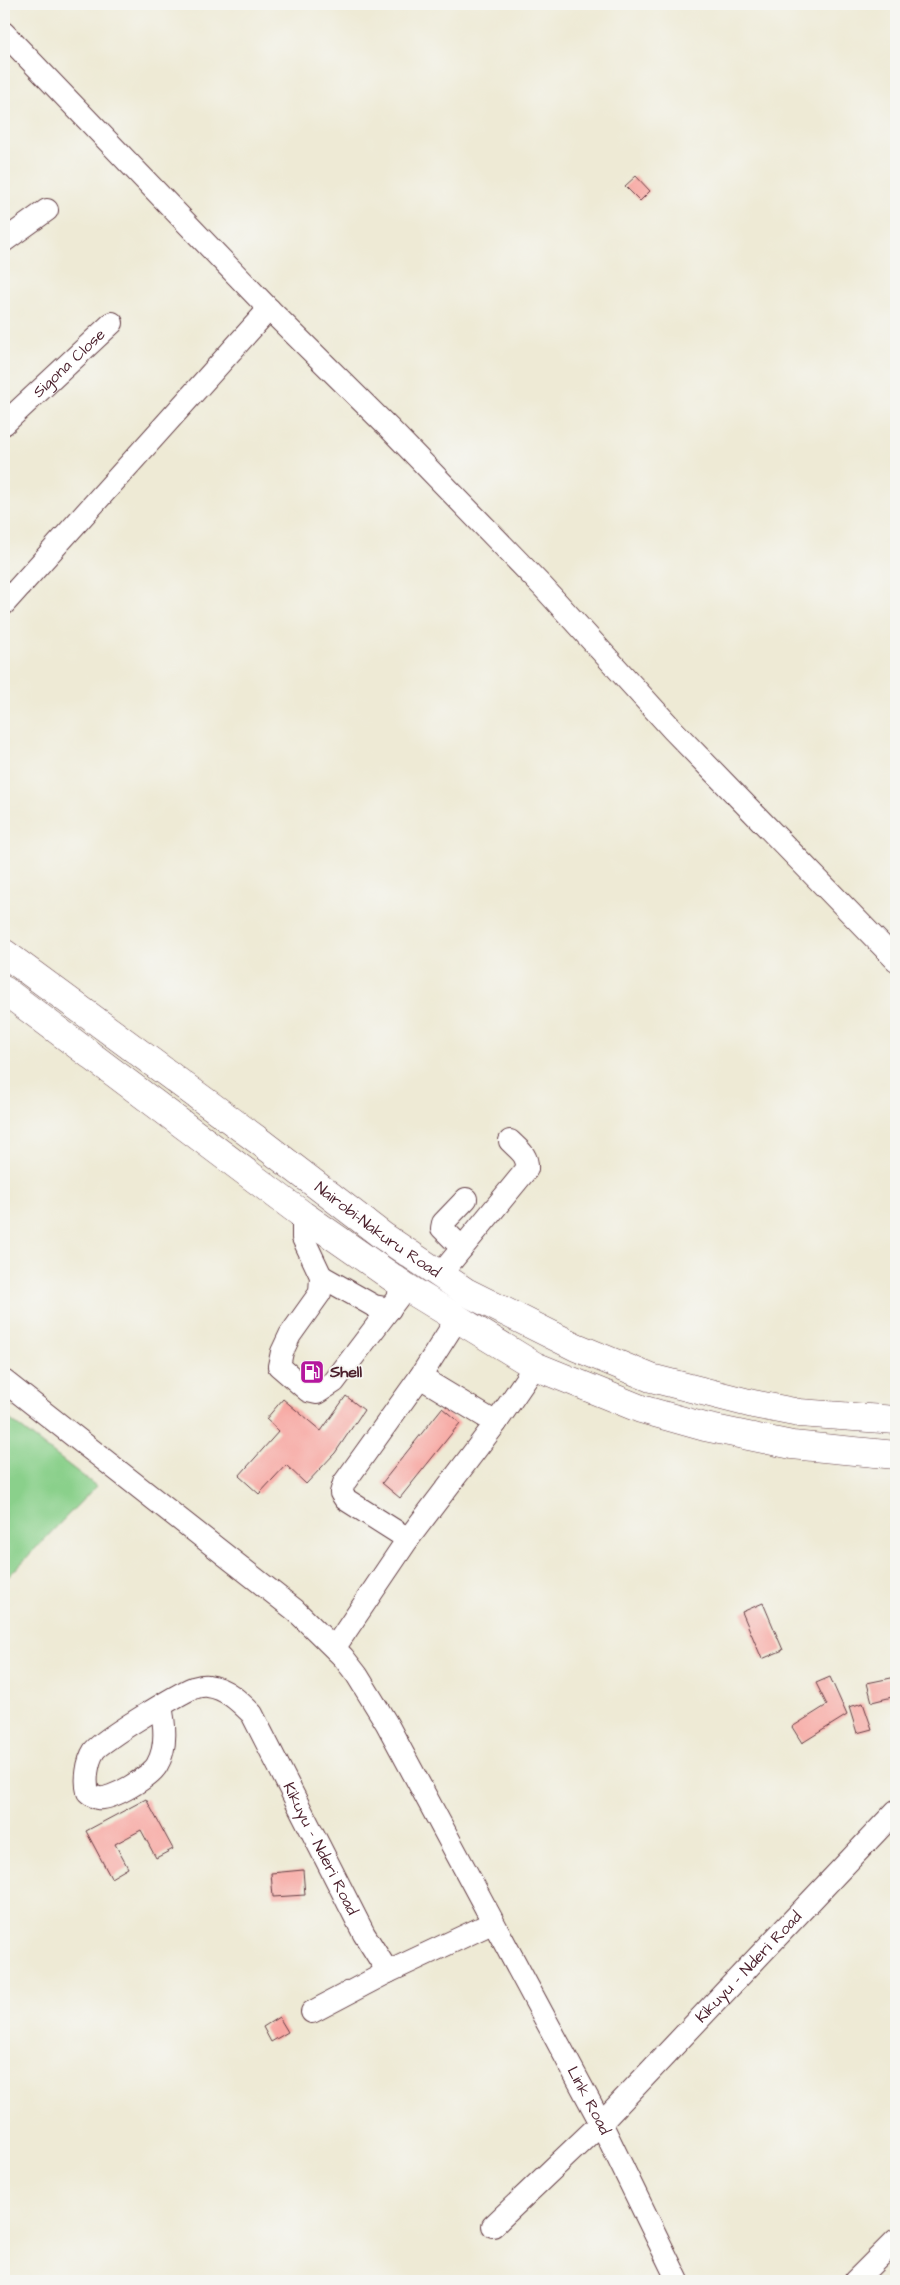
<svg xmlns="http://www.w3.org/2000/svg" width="900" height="2285" viewBox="0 0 900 2285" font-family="'Architects Daughter',sans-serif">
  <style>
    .green { fill: #8ad08b; stroke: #6a785b }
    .building { fill: #f7a7a2 }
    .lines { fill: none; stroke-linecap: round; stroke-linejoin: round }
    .minor-casing { stroke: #633d44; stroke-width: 24 }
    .highway-casing { stroke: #633d44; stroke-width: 29 }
    .minor { stroke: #fff; stroke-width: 22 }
    .highway { stroke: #fff; stroke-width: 28 }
    .labels { text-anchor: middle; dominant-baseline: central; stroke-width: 4; stroke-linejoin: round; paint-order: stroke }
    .street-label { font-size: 16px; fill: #4a1f2b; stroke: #f6f6f2 }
    .poi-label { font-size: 16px; font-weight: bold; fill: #4a1f2b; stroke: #f6f6f2; text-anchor: start }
  </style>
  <rect width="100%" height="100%" fill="#f6f6f2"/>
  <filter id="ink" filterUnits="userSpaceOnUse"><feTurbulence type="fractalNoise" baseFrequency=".02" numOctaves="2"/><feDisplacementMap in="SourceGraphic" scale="10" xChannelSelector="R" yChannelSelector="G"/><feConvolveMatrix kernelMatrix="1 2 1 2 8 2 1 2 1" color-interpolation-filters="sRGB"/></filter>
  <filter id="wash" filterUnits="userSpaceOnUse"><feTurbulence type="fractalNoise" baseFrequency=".0096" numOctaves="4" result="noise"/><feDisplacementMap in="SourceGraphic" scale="20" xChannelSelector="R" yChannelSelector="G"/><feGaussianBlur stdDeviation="1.12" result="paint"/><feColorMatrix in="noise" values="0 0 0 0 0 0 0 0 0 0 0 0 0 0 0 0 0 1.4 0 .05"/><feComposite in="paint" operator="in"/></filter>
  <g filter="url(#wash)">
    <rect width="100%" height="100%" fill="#eeead5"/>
    <path class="green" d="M 4,1415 L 96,1486 L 4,1581 Z"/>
    <g id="blocks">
      <path class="building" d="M 636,176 L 650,191 L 640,201 L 625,186 Z
        M 346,1396 L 364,1410 L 335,1453 L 306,1484 L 286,1465 L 259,1494 L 239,1476 L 279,1431 L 266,1419 L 283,1399 L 321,1431 Z
        M 442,1408 L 460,1423 L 400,1498 L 382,1483 Z
        M 763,1603 L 783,1650 L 762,1659 L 742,1612 Z
        M 830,1677 L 847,1715 L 802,1743 L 792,1727 L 827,1705 L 816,1683 Z
        M 896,1677 L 896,1696 L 872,1702 L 867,1683 Z
        M 863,1703 L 872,1729 L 857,1733 L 849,1707 Z
        M 146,1799 L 173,1849 L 156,1858 L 141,1830 L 115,1844 L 128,1868 L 111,1878 L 86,1831 Z
        M 303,1870 L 305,1895 L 273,1897 L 271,1873 Z
        M 279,2017 L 288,2032 L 271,2042 L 263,2027 Z"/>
    </g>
  </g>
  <g filter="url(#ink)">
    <use href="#blocks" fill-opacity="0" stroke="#633d44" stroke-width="1"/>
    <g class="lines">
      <defs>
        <g id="minor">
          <path d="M 4,33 L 269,309 L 391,430 L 543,587 L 673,730 L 896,960"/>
          <path d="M 4,241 L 47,210"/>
          <path id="s1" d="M 4,424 L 112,323"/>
          <path d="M 4,604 L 269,309"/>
          <path d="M 303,1215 L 303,1238 L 321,1276 L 320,1293 L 290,1335 L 282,1352 L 279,1366 L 308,1391 L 317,1393 L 334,1382 L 406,1287"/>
          <path d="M 462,1248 L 442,1228 L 443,1223 L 466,1199"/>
          <path d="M 440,1275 L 527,1169 C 528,1155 519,1150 510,1141"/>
          <path d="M 321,1276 L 374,1306 L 390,1309"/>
          <path d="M 457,1319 L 420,1377 L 496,1423 L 535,1366"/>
          <path id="s2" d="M 4,1381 L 295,1610 L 343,1657 L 357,1675 L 387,1724 L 601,2123 L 678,2281"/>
          <path d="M 408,1539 L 345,1499 L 341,1493 L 344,1483 L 420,1377"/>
          <path d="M 335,1647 L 408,1539 L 496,1423"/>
          <path id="s3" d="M 161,1707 C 165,1725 167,1748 157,1765 C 151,1776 111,1801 98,1798 C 95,1797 90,1794 88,1792 C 85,1781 87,1762 94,1751 C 100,1741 180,1693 193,1688 C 197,1687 203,1685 208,1686 C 226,1688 240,1702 252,1714 L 364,1934 L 388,1972 L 492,1923"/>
          <path d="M 312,2012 L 388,1972"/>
          <path id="s4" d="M 493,2226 L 601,2123 L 896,1811"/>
          <path d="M 855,2281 L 896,2240"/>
        </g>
        <g id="highway">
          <path id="s5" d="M 4,953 L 259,1141 L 383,1236 L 466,1292 L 576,1347 L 651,1378 L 753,1404 L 799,1413 L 896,1420"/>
          <path d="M 4,990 L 303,1215 L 406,1287 L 535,1366 L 641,1409 L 705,1427 L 792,1445 L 896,1455"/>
        </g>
      </defs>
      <use href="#minor" class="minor-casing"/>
      <use href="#highway" class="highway-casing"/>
      <use href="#minor" class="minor"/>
      <use href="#highway" class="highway"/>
    </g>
  </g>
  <defs>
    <symbol id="fuel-square" viewBox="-11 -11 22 22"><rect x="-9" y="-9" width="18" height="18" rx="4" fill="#b5179e" stroke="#f6f6f2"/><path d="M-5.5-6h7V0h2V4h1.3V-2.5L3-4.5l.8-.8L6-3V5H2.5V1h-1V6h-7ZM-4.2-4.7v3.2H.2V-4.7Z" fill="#fff"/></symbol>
  </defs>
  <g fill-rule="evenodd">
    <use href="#fuel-square" x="298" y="1358" width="28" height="28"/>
  </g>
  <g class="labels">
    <g class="street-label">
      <text stroke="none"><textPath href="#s1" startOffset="89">Sigona Close</textPath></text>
      <text stroke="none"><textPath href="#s5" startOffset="465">Nairobi-Nakuru Road</textPath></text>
      <text stroke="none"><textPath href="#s3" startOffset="520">Kikuyu - Nderi Road</textPath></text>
      <text stroke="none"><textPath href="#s4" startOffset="364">Kikuyu - Nderi Road</textPath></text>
      <text stroke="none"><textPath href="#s2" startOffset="945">Link Road</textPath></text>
    </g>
    <g class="poi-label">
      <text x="330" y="1372">Shell</text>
    </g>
  </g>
  <rect width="900" height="2285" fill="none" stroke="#f6f6f2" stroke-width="20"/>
</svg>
